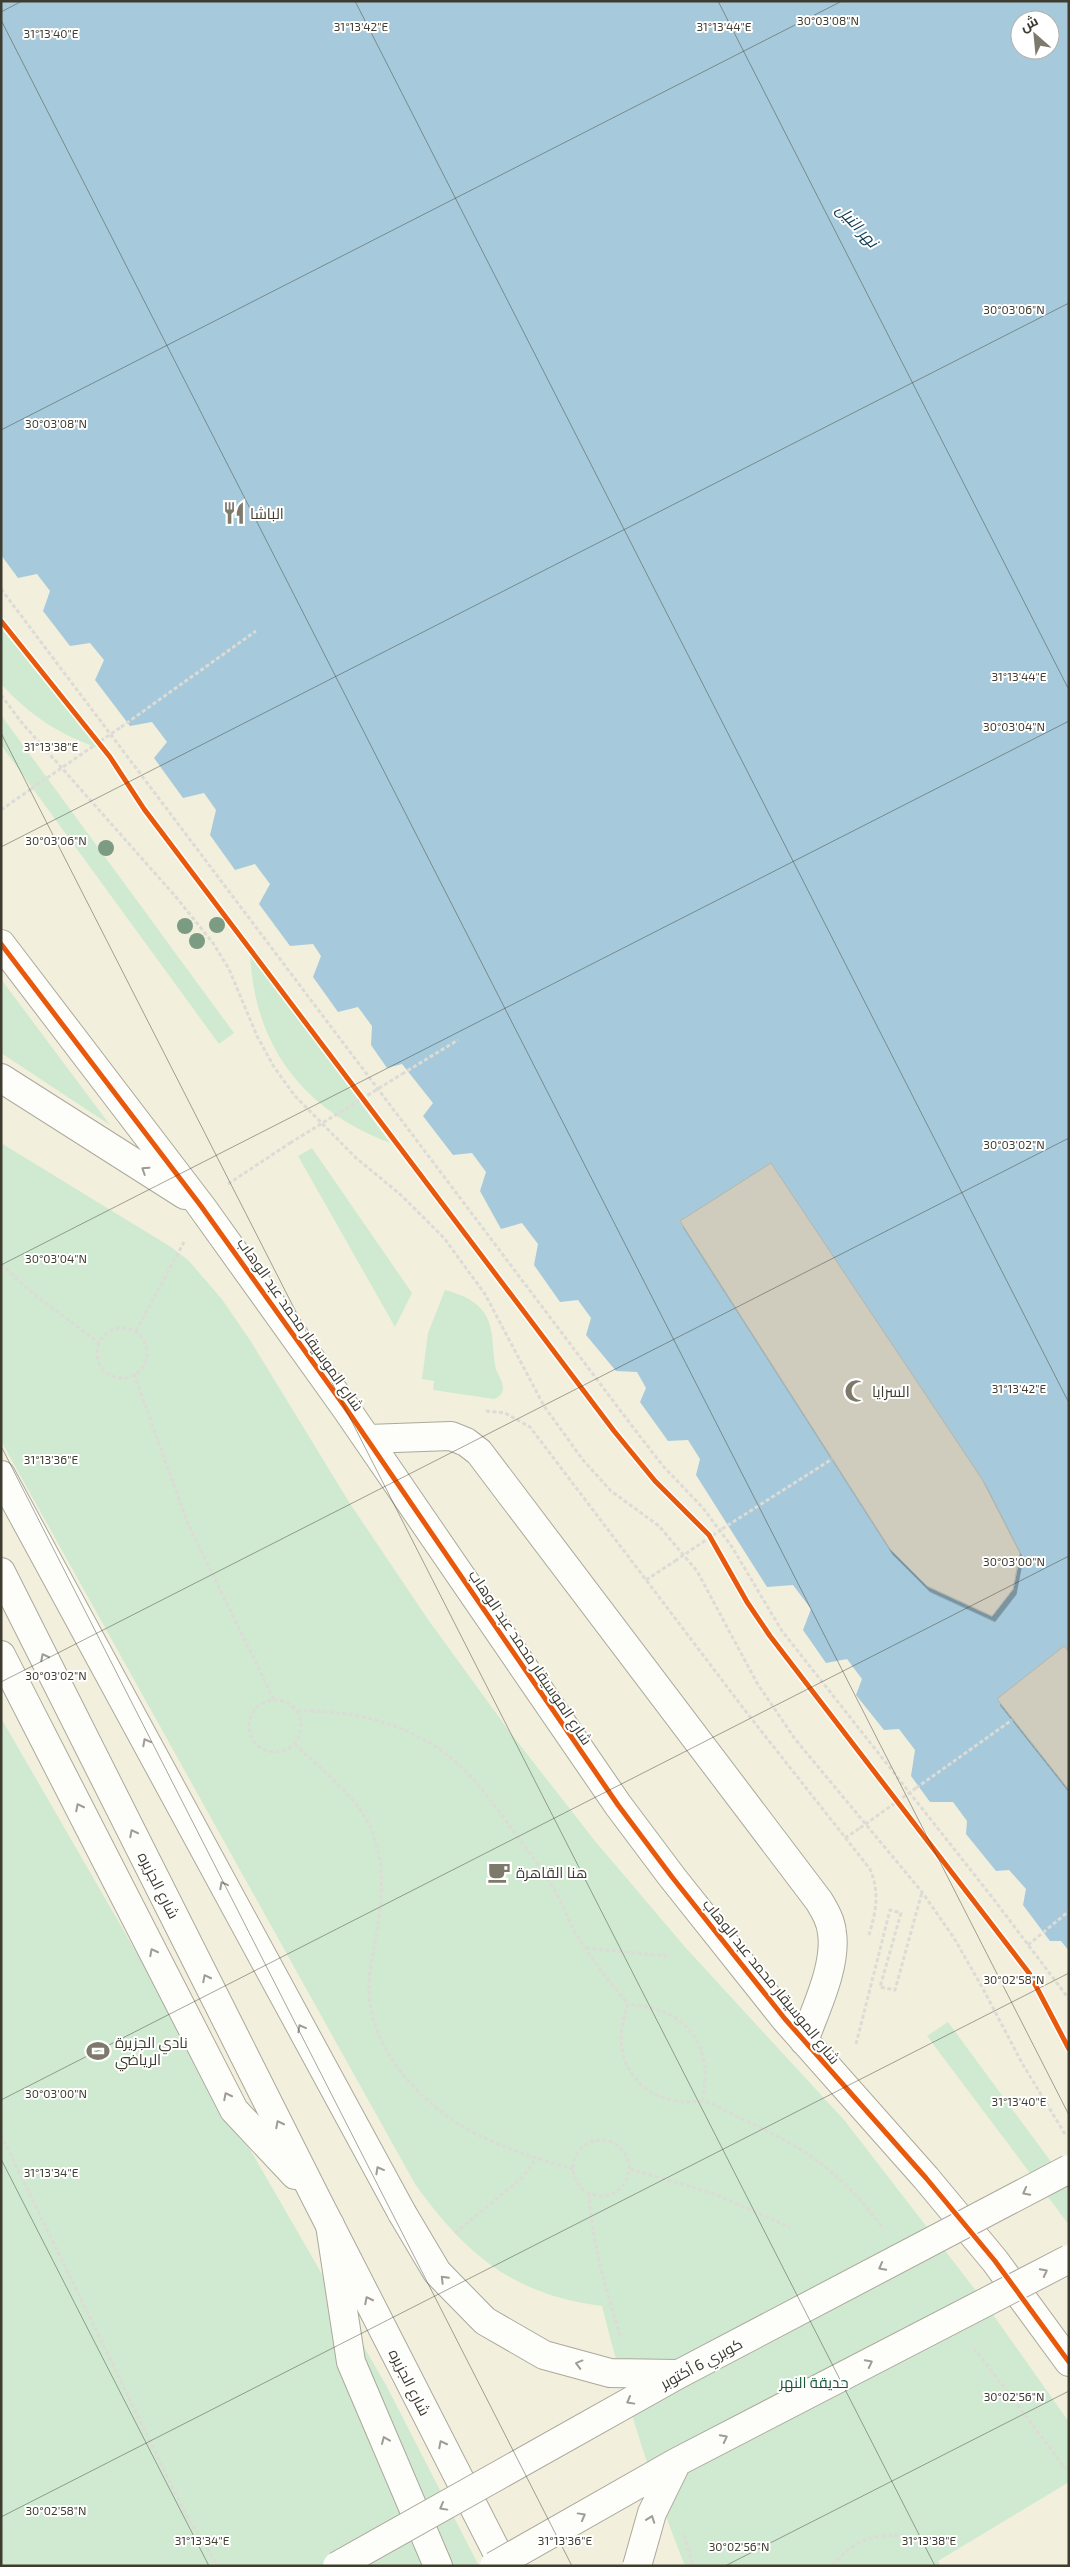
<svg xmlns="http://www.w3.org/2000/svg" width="1070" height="2567" viewBox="0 0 1070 2567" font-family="'Exo 2',Cairo,sans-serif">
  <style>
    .green { fill: #d0ead1 }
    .water { fill: #a6cadb; fill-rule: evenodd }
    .building { fill: #cfccbe; stroke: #b8b5a8; filter: url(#shadow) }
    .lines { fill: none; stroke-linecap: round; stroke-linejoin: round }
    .minor-casing { stroke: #aba99b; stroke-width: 30 }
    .highway-casing { stroke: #aba99b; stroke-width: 30 }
    .path { stroke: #dcdbd6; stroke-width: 3; stroke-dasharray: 4 2.5; stroke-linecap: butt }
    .minor { stroke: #fdfdfa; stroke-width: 28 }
    .highway { stroke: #fdfdfa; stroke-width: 28 }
    .highway-bridge-casing { stroke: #aba99b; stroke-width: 30; stroke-linecap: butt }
    .path-bridge { stroke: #dcdbd6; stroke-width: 3; stroke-dasharray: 4 2.5; stroke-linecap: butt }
    .highway-bridge { stroke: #fdfdfa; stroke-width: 28 }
    .cycleway-casing { stroke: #fff; stroke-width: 8 }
    .cycleway { stroke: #e8590c; stroke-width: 5 }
    .tree { fill: #7b9b83 }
    .oneway { stroke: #9e9c94 }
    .ticks { fill: none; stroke: #3e3b2f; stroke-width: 1; stroke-opacity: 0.45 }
    .labels { text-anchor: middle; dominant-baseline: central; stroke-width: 4; stroke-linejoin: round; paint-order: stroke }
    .poi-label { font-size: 15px; fill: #3e3b2f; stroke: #fff; text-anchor: start }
    .street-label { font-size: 15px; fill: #3e3b2f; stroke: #fff }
    .park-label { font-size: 15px; fill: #195739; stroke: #fff }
    .water-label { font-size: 16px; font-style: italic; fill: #103c52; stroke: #fff }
    .ticks-label { font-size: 12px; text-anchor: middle; fill: #3e3b2f; stroke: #fff; stroke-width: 4; stroke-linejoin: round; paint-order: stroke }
  </style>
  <defs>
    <filter id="shadow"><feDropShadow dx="3" dy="5.5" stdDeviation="0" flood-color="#0004"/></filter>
  </defs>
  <rect width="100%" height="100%" fill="#f2efdd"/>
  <path class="green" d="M 1,628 L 101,749 C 58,734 32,717 1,684 Z
    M 1,715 L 234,1033 L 219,1044 L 1,745 Z
    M 250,953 L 390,1143 C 303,1110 254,1046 250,953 Z
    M 1,979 L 110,1125 L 1,1053 Z
    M 1,1143 L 171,1247 L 188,1260 L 221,1298 L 250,1340 L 349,1502 L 427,1618 L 509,1731 L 595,1841 L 685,1947 L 845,2121 L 977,2292 L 1069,2422 L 1069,2482 L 938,2561 L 941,2566 L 685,2566 C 651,2481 624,2395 602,2306 C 514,2295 466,2255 415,2184 L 1,1441 Z
    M 312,1148 L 412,1293 L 395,1327 L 298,1156 Z
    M 445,1290 C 459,1294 472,1298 482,1310 C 496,1327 491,1349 496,1369 C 498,1375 503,1381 503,1388 C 503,1394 499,1397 494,1399 L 433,1390 L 434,1381 L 422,1379 L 428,1333 Z
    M 1,1718 L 386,2385 L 479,2566 L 1,2566 Z
    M 948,2022 L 1069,2186 L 1069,2225 L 927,2036 Z"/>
  <path class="water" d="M 1,1 L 1069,1 L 1069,1951 L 1061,1941 L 1050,1941 L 1023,1905 L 1026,1889 L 1009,1870 L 996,1871 L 966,1834 L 967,1821 L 953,1802 L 930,1802 L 911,1776 L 915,1750 L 899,1729 L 884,1730 L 856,1695 L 862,1679 L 847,1659 L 826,1663 L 803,1630 L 811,1609 L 793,1585 L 767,1587 L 696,1475 L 700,1459 L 688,1440 L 668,1441 L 640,1402 L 646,1388 L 637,1372 L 616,1371 L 586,1335 L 591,1318 L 578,1300 L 560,1302 L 534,1265 L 538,1244 L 522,1223 L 501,1229 L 480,1191 L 486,1172 L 472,1153 L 453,1155 L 423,1116 L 433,1103 L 402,1064 L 387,1068 L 371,1045 L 372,1026 L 358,1007 L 338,1012 L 313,977 L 321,956 L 313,944 L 290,946 L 259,904 L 270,884 L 255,864 L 235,870 L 210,835 L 216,810 L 204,793 L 183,798 L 154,758 L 167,742 L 152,722 L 130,726 L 95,680 L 104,660 L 90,643 L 70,646 L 43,611 L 50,591 L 37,574 L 18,578 L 1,555 ZM 1020,20 L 1050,20 L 1050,50 L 1020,50 Z"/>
  <path class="building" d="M 771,1163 L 982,1479 L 1020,1553 L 1013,1589 L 992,1616 L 927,1586 L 890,1549 L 680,1221 Z
    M 1064,1646 L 1069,1652 L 1069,1790 L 997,1699 Z"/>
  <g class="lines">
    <defs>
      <path id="minor" d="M 1,944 L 201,1206 L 345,1407 L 618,1805 L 672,1877 L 785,2019 L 926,2178 L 995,2261 L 1069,2362
        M 1,1078 L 185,1195
        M 368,1439 L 451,1436 L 466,1442 L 479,1452 L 819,1901 C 825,1911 831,1921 832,1933 C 837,1966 815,2010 804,2041
        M 1,1572 L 316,2198 L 504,2566
        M 1,1655 L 234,2110 L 295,2175"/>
      <path id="highway" d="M 1,1475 L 402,2213
        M 330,2225 L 351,2362 L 438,2566"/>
    </defs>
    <use href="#minor" class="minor-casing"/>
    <use href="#highway" class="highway-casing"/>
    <path class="path" d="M 1,589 L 632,1426 L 663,1466 L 703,1508 L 732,1547 L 782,1631 L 992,1897 L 1069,1999
      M 1,695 L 22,723 L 176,897 L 213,943 L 229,969 L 257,1036 L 274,1067 L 295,1096 L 355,1157 L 401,1195 L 444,1238 L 485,1294 L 544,1406 L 583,1460 L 611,1491 L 659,1526 L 697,1571 L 757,1683 L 795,1739 L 922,1892 L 954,1938 L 982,1987 L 1022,2063 L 1065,2134
      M 121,727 L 256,631
      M 1,810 L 31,789
      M 402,1074 L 458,1040
      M 228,1184 L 290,1143
      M 1,1264 L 30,1291 L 99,1343
      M97 1353a25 25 0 1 1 50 0a25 25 0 1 1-50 0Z
      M 136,1331 L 184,1242
      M 134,1374 L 188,1524 L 274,1700
      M 486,1411 L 505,1413 L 530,1427 L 747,1713 L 870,1869 C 880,1893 876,1911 869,1935
      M 722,1529 L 832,1459
      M 646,1580 L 675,1561
      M249 1726a26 26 0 1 1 52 0a26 26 0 1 1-52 0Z
      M 297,1711 C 355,1710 414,1724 458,1764 C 477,1781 493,1804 509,1825 C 523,1844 538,1863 551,1884 C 561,1900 567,1918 576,1934 C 591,1959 610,1982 628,2004
      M 295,1744 C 319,1768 360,1799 372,1831 C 391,1881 377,1923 370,1973 C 360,2043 422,2107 480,2136 C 510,2150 541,2160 573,2169
      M 916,1788 L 1012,1720
      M 845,1838 L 860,1828
      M 1028,1945 L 1069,1911
      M 586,1948 L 667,1956
      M 856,2044 L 890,1910 L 901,1913 L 880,1987 L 895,1990 L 922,1892
      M 702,2101 C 715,2044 686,2008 628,2004 C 617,2034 618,2065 644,2087 C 656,2097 672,2102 687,2102 C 691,2103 697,2100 702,2101 C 714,2103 729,2113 740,2118 C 805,2148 840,2171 883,2228
      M 1,2135 L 186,2515 L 218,2566
      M573 2168a28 28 0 1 1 56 0a28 28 0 1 1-56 0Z
      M 630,2169 L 712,2193 L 790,2227
      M 589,2193 C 592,2244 606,2290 621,2338
      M 455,2233 L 523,2177 L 536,2158
      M 974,2348 L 1066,2469
      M 684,2535 L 693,2566
      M 833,2566 C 860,2528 904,2530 941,2547"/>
    <use href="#minor" class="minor"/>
    <use href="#highway" class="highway"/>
    <defs>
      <path id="highway-bridge" d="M 402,2213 L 437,2272 L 485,2321 L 544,2355 L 610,2373 L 678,2374
        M 337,2566 L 679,2374 L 1069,2169
        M 494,2566 L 677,2462 L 1069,2259
        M 637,2566 L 652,2513 L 677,2462"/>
    </defs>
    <use href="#highway-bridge" class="highway-bridge-casing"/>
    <path class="path-bridge" d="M 31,789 L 121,727
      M 290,1143 L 402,1074
      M 675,1561 L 722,1529
      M 860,1828 L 916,1788"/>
    <use href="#highway-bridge" class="highway-bridge"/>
    <defs>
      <path id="cycleway" d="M 1,621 L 110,757 L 144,809 L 614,1431 L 655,1481 L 709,1535 L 747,1602 L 770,1636 L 1029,1973 L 1069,2049
        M 1,944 L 201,1206 L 345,1407 L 618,1805 L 672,1877 L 785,2019 L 926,2178 L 995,2261 L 1069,2362"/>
    </defs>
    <use href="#cycleway" class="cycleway-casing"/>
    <use href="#cycleway" class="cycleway"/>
  </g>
  <g class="tree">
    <circle cx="106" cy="848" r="8"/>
    <circle cx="217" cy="925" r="8"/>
    <circle cx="185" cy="926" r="8"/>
    <circle cx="197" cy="941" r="8"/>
  </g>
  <defs><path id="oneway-chevron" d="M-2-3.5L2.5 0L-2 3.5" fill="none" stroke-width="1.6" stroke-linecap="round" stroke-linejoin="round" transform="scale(1.25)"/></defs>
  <g class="oneway">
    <use href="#oneway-chevron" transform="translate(145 1170) rotate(-147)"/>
    <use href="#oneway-chevron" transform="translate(44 1657) rotate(-117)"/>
    <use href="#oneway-chevron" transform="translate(146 1742) rotate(-118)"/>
    <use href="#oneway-chevron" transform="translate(79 1807) rotate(-117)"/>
    <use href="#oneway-chevron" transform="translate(133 1833) rotate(-117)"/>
    <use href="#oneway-chevron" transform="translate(223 1885) rotate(-118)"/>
    <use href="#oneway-chevron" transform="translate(153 1952) rotate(-117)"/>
    <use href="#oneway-chevron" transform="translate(206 1978) rotate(-117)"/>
    <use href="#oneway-chevron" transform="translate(301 2028) rotate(-119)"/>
    <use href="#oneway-chevron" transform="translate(227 2096) rotate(-117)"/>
    <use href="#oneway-chevron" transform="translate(279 2124) rotate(-117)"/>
    <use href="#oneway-chevron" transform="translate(379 2170) rotate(-119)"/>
    <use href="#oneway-chevron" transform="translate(1026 2192) rotate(152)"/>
    <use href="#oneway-chevron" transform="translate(882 2267) rotate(152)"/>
    <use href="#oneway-chevron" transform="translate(1044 2272) rotate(-27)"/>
    <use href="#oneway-chevron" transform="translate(444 2279) rotate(-135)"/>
    <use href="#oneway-chevron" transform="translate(368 2300) rotate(-117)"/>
    <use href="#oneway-chevron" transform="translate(869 2363) rotate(-27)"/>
    <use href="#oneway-chevron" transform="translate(579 2364) rotate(-165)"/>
    <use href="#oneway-chevron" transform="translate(630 2401) rotate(151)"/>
    <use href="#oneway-chevron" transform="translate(724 2438) rotate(-27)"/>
    <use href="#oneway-chevron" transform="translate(385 2440) rotate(-113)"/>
    <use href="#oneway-chevron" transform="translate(442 2444) rotate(-117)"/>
    <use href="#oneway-chevron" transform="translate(443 2507) rotate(151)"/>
    <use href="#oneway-chevron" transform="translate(582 2516) rotate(-29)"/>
    <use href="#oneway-chevron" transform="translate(651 2519) rotate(-70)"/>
  </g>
  <path class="ticks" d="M 355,1 L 1069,1403M 718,1 L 1069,690M 1,12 L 22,1M 1,20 L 1069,2115M 1,430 L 842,1M 1,733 L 935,2566M 1,847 L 1069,303M 1,1265 L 1069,721M 1,1446 L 572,2566M 1,1682 L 1069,1138M 1,2100 L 1069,1556M 1,2159 L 209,2566M 1,2517 L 1069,1973M 725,2566 L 1069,2391"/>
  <defs>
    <symbol id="restaurant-bare" viewBox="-9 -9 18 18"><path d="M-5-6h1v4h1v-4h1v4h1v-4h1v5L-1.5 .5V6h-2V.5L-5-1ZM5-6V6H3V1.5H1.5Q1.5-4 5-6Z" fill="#7d7a6c" stroke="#fff" stroke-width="2.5" paint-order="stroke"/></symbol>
    <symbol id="mosque-bare" viewBox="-9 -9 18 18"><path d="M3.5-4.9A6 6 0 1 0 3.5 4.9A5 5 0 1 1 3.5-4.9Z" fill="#7d7a6c" stroke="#fff" stroke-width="2.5" paint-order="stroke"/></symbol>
    <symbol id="cafe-bare" viewBox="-9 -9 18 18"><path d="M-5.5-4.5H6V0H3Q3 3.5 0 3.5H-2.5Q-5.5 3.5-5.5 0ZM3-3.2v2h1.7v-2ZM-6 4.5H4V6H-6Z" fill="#7d7a6c" stroke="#fff" stroke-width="2.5" paint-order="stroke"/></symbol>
    <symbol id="stadium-bare" viewBox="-9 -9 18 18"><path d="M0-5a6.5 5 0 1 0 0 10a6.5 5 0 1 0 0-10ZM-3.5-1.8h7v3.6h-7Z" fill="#7d7a6c" stroke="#fff" stroke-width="2.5" paint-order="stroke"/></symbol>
  </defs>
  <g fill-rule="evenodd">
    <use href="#restaurant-bare" x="218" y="497" width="32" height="32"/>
    <use href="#mosque-bare" x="840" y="1375" width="32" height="32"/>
    <use href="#cafe-bare" x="483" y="1856" width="32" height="32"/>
    <use href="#stadium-bare" x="82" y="2035" width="32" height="32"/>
  </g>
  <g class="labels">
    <g class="poi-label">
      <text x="250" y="513">الباشا</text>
      <text x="872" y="1391">السرايا</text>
      <text x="516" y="1872">هنا القاهرة</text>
      <text x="115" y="2042">نادي الجزيرة<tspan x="115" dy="17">الرياضي</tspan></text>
    </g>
    <g class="street-label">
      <text transform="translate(301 1324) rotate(55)">شارع الموسيقار محمد عبد الوهاب</text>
      <text transform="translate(531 1657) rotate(56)">شارع الموسيقار محمد عبد الوهاب</text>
      <text transform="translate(159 1885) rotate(63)">شارع الجزيره</text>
      <text transform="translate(772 1981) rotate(51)">شارع الموسيقار محمد عبد الوهاب</text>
      <text transform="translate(701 2363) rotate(-28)">كوبري 6 أكتوبر</text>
      <text transform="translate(410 2382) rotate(63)">شارع الجزيره</text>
    </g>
    <g class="park-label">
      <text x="814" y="2382">حديقة النهر</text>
    </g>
    <g class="water-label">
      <text transform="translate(858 225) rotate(47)">نهر النيل</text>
    </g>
  </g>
  <g class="ticks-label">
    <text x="828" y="25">30°03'08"N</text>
    <text x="361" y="31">31°13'42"E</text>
    <text x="724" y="31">31°13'44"E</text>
    <text x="51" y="38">31°13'40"E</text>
    <text x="1014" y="314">30°03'06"N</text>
    <text x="56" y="428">30°03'08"N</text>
    <text x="1019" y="681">31°13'44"E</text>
    <text x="1014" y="731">30°03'04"N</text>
    <text x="51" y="751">31°13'38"E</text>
    <text x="56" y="845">30°03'06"N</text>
    <text x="1014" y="1149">30°03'02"N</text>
    <text x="56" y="1263">30°03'04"N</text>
    <text x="1019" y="1393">31°13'42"E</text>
    <text x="51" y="1464">31°13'36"E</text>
    <text x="1014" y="1566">30°03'00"N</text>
    <text x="56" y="1680">30°03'02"N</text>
    <text x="1014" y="1984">30°02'58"N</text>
    <text x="56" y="2098">30°03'00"N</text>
    <text x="1019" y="2106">31°13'40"E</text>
    <text x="51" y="2177">31°13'34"E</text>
    <text x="1014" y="2401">30°02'56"N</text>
    <text x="56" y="2515">30°02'58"N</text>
    <text x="202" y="2545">31°13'34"E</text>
    <text x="565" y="2545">31°13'36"E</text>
    <text x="929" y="2545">31°13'38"E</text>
    <text x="739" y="2551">30°02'56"N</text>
  </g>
  <rect width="1070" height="2567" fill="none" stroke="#3e3b2f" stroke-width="5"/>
  <g transform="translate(1035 35) rotate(333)"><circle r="24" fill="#ffffff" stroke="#b2b1ac"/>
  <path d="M0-4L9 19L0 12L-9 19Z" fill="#7d7a6c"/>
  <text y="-8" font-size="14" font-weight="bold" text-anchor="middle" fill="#3e3b2f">ش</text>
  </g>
</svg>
